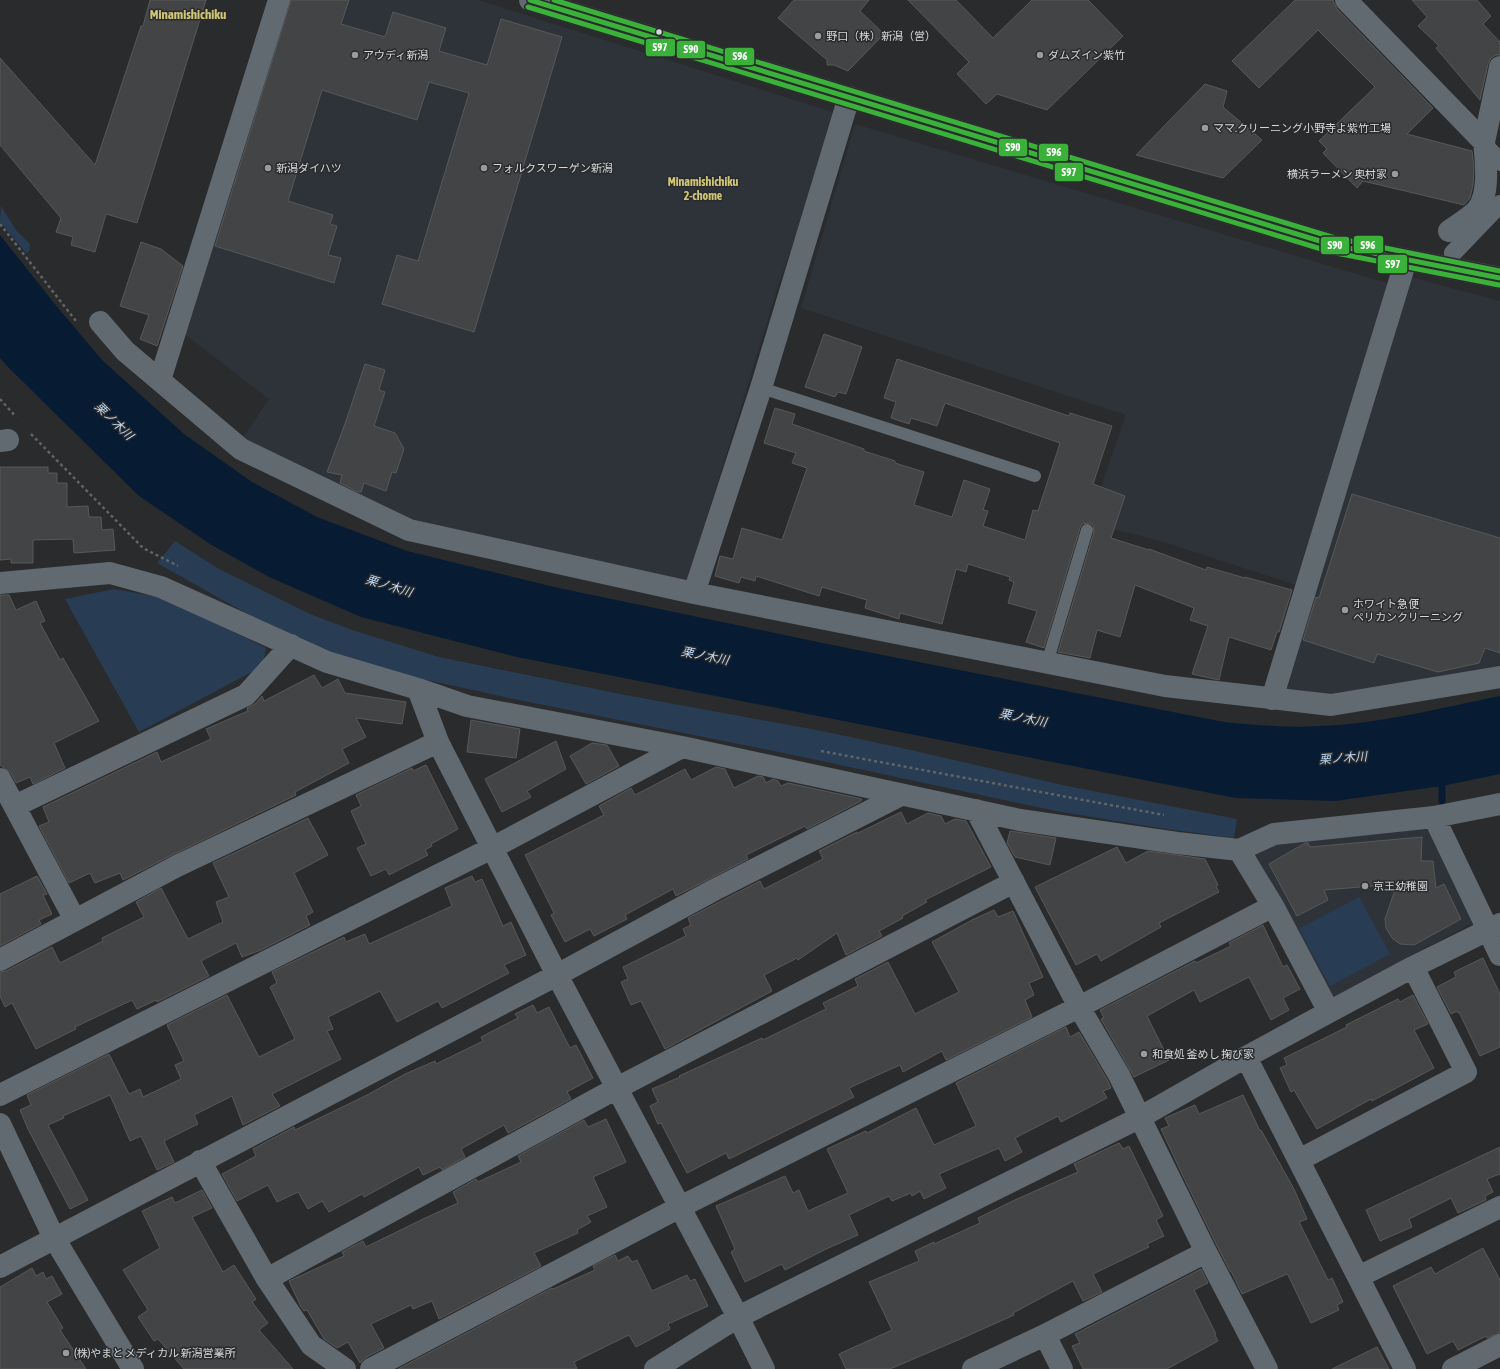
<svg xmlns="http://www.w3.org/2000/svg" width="1500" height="1369" viewBox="0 0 1500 1369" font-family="'Asap Condensed','Noto Sans JP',sans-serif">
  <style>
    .built { fill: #2e3339 }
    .green { fill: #283d54 }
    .water { fill: #071c32 }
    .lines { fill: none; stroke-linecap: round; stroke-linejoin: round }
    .stream { stroke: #071c32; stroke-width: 7 }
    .building { fill: #434445; stroke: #585859 }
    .path { stroke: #606368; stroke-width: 2.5; stroke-dasharray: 3 3; stroke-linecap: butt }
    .service { stroke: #616971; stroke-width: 12 }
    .pedestrian { stroke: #616971; stroke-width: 18 }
    .minor { stroke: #616971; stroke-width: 22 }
    .tertiary { stroke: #616971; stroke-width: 22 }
    .primary { stroke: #616972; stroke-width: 22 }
    .bus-1-casing { stroke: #292b2d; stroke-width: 8 }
    .bus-2-casing { stroke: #292b2d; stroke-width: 8 }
    .bus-3-casing { stroke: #292b2d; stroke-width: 8 }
    .bus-1 { stroke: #3ab23a; stroke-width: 5 }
    .bus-2 { stroke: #3ab23a; stroke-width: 5 }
    .bus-3 { stroke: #3ab23a; stroke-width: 5 }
    .bus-dot { fill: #d7d8da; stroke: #292b2d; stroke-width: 1.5 }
    .poi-dot { fill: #9a9b9d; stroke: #292b2d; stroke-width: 1.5 }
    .labels { text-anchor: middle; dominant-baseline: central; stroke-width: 3; stroke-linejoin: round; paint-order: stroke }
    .poi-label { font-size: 11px; fill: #d7d8da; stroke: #292b2d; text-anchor: start }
    .neighbourhood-label { font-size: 12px; font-weight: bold; fill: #d0c677; stroke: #292b2d }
    .water-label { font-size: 12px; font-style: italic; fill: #bedaf8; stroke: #292b2d }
    .quarter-label { font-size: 13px; font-weight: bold; fill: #d0c677; stroke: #292b2d }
    .line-badge { stroke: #292b2d; stroke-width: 1.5 }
    .badge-label { font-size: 11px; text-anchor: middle; font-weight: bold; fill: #fff }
  </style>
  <rect width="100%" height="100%" fill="#2a2b2c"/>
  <path class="built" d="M 287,0 L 478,0 L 839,114 L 779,283 L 687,582 L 415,526 L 243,438 L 269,399 L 183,333 Z
    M 855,124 L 1390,284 L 1296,585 L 1157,540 L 1088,523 L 1126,415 L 801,308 Z
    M 1407,276 L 1500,301 L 1500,667 L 1327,697 L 1282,692 Z
    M 1431,827 L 1478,920 L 1331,999 L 1252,853 L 1274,840 Z"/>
  <path class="green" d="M 1,206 L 16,230 L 30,244 L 29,252 L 26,253 L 0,222 Z
    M 175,541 L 219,569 L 310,614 L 352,630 L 439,657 L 620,694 L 822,731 L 911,750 L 1067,786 L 1237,819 L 1234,838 L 1159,828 L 1056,811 L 784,753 L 514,699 L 418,678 L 345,658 L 262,622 L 157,563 Z
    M 114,589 L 164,598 L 266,648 L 263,666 L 139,732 L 65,599 Z
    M 1359,897 L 1390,954 L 1330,986 L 1299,929 Z"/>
  <path class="water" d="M 0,235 L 54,303 L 102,360 L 184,434 L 252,482 L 317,517 L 407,551 L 554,587 L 837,646 L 1224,722 C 1256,725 1287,728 1319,726 C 1380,724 1440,708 1500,696 L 1500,774 L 1442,786 L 1335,801 L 1236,798 L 517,657 L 361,617 L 269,577 L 210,544 L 139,496 L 8,367 L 0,358 Z"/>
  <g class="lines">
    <path class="stream" d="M 1442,786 L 1442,801"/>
  </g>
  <path class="building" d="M 150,0 L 206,0 L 137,223 L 106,214 L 95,252 L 71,245 L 73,237 L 56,232 L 61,218 L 0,145 L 0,58 L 95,165 L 141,26 L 143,26 Z
    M 291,0 L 349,0 L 341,24 L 385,37 L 393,12 L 446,28 L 439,51 L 487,65 L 501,19 L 562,37 L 474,332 L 382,304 L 397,255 L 418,261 L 469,93 L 429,82 L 417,120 L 322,90 L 288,201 L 333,215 L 330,224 L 337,226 L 328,255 L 341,258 L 334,283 L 215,246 Z
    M 794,0 L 869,0 L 860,11 L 884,34 L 848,71 L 834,65 L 827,65 L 827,60 L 778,18 Z
    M 908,0 L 956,0 L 993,38 L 1032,0 L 1088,0 L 1123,36 L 1047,110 L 997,94 L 986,104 L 957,74 L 969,62 Z
    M 1295,0 L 1333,0 L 1337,9 L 1433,108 L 1407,134 L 1472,151 L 1474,168 L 1473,185 L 1470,198 L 1464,205 L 1363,181 L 1357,188 L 1323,153 L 1327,149 L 1319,141 L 1375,87 L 1318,30 L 1259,88 L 1232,61 Z
    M 1412,0 L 1477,0 L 1491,16 L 1483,24 L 1500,42 L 1500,55 L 1496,55 L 1491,58 L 1488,64 L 1480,100 L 1436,48 L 1439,46 L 1418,26 L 1427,17 Z
    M 1205,84 L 1227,91 L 1223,107 L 1262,140 L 1223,178 L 1136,155 Z
    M 141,242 L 161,249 L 183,266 L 157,346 L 140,339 L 149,315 L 120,306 Z
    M 824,334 L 862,347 L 846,394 L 838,392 L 835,397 L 805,387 Z
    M 897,359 L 1069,416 L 1070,413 L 1112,426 L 1093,484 L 1125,496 L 1111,538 L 1149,550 L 1149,549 L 1206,570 L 1207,567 L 1245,578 L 1245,577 L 1292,590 L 1279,632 L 1277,632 L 1271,650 L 1229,637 L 1219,680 L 1192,674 L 1208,626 L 1190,620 L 1194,608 L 1135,585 L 1120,637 L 1097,630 L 1090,658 L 1058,652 L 1094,532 L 1093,525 L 1089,523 L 1082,524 L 1080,528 L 1044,648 L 1026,642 L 1037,611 L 1008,603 L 1014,582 L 1009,580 L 1010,577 L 968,564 L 966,572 L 956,569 L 942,624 L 900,613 L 899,619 L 865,608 L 867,600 L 822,587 L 819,596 L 756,576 L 755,581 L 741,577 L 739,583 L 715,576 L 720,556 L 733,559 L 742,528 L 782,540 L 807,468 L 792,463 L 796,453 L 764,443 L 775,408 L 795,414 L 792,424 L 864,449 L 864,451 L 895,461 L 895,463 L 924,472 L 914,505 L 952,517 L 964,480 L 990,489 L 983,510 L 988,511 L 983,526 L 1025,540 L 1033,510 L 1038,511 L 1060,443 L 945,403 L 937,426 L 911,418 L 909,424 L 891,418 L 896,402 L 884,398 Z
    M 365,364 L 385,370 L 379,390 L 385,392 L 374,426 L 395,433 L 404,449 L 396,473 L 392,472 L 386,491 L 364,483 L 361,492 L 358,492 L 340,483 L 342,475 L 327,472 L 346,421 Z
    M 0,467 L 48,467 L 48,473 L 57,473 L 57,483 L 67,483 L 67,507 L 88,506 L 89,517 L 101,517 L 102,530 L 113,529 L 115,550 L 74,553 L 73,539 L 33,540 L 33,563 L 11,563 L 11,559 L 0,560 Z
    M 1352,494 L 1500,538 L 1500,653 L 1485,648 L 1479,663 L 1438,672 L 1377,654 L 1374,663 L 1303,640 L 1316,597 L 1319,598 Z
    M 0,595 L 9,595 L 16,610 L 36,601 L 45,621 L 40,623 L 60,660 L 63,658 L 99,721 L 54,743 L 65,768 L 33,784 L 30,777 L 16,783 L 11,773 L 0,765 Z
    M 314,675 L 322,688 L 338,679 L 345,693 L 406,702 L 402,724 L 356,718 L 366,737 L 342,749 L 349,763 L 295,792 L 296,795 L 172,855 L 123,880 L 120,873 L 95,883 L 90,873 L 69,883 L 39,826 L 49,822 L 43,807 L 157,752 L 161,762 L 211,739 L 206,729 L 248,711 L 247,708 L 255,704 L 262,696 L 264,701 Z
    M 471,720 L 520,729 L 516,758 L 467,752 Z
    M 556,741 L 566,769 L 527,791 L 531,797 L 502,812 L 485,779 Z
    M 592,743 L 607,745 L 619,766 L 586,784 L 570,756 Z
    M 426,765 L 458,829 L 431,844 L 432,846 L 425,850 L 428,855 L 389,875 L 386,869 L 371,876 L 357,848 L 366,844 L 351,811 L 361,806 L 356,795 L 412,768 L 413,771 Z
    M 716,767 L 725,769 L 734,788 L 758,776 L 763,777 L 766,783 L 773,779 L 778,781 L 781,786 L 788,783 L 862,799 L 861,801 L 807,829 L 805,826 L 746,855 L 748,859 L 676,896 L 673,889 L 625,915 L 627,919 L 594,936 L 590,929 L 565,942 L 551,915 L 554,913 L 525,855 L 604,815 L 599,806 L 631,788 L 635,795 L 685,769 L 691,780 Z
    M 901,812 L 907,824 L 928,813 L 941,816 L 945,824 L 955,819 L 966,821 L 991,867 L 925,900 L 927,902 L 902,916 L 903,918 L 879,931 L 882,936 L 846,955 L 837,933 L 798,960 L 797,958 L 764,975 L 772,991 L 665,1049 L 641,1001 L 631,1005 L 621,982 L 628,979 L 623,967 L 686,936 L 683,929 L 691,925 L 688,918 L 760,881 L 764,889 L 823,859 L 819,851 L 857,832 L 856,834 Z
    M 308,818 L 328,855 L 294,873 L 313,912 L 306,916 L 310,925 L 261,950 L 242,957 L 236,943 L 201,961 L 209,976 L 157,1002 L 156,1000 L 137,1009 L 132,1000 L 75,1027 L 76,1029 L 36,1049 L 12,1003 L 5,1007 L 0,996 L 0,972 L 6,971 L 52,947 L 60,963 L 103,941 L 102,938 L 144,917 L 136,902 L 161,888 L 188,939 L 223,922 L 216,902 L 229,897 L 213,863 Z
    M 1010,831 L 1056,838 L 1050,865 L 1015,857 L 1007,843 Z
    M 1422,837 L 1421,861 L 1433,861 L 1436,888 L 1444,884 L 1461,919 L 1414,945 L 1400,944 L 1393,939 L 1386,928 L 1385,919 L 1397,884 L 1324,890 L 1328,900 L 1297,916 L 1269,864 L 1305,843 L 1308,843 L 1310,847 Z
    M 1117,847 L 1126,863 L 1148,851 L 1205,859 L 1218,885 L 1216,886 L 1219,892 L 1159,923 L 1161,927 L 1101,961 L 1097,954 L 1076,965 L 1035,887 Z
    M 37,876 L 47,894 L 43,895 L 52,914 L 39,920 L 41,924 L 0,946 L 0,894 Z
    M 472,876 L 475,882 L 482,879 L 503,926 L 511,922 L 526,955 L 504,965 L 509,973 L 442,1008 L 438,1001 L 397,1022 L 380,991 L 328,1017 L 333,1029 L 327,1031 L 341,1059 L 272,1094 L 280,1106 L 243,1125 L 232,1096 L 194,1115 L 198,1124 L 164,1141 L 174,1162 L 157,1170 L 141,1136 L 130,1141 L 110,1095 L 63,1116 L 64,1118 L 48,1125 L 88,1200 L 70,1209 L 28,1129 L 20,1110 L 31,1105 L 27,1095 L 109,1054 L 129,1094 L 140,1089 L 143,1097 L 181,1079 L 175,1065 L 184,1061 L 167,1025 L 227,995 L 259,1057 L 295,1039 L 270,987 L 277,983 L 272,972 L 344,937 L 346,942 L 365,934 L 369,944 L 452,906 L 445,888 Z
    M 994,910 L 998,917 L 1013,911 L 1043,977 L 1029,983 L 1034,995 L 1025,1000 L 1032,1017 L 946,1060 L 942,1051 L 903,1072 L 900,1065 L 849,1088 L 854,1097 L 729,1159 L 726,1153 L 687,1173 L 661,1123 L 658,1124 L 650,1106 L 658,1102 L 652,1089 L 680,1077 L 679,1076 L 762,1038 L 763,1040 L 826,1009 L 823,1003 L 858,986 L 855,979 L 888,962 L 915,1014 L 959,992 L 932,942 L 972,920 Z
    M 1263,925 L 1283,967 L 1287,965 L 1300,989 L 1283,998 L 1289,1010 L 1271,1020 L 1249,977 L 1200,1002 L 1194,990 L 1147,1016 L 1169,1060 L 1134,1077 L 1101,1019 L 1104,1018 L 1100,1010 L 1195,961 L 1196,963 L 1231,946 L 1229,943 Z
    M 1483,958 L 1500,994 L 1500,1047 L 1480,1056 L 1459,1012 L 1458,1013 L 1457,1011 L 1451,1014 L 1437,987 L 1456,977 L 1454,972 Z
    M 1413,995 L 1428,1024 L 1414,1030 L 1434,1068 L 1372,1101 L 1371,1099 L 1317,1129 L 1294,1090 L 1291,1092 L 1280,1068 L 1287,1065 L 1284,1058 L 1347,1027 L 1346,1025 L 1398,999 L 1400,1002 Z
    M 533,1005 L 537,1013 L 549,1007 L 570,1048 L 576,1045 L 593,1078 L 567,1092 L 571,1099 L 508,1133 L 504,1125 L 461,1149 L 465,1157 L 442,1170 L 440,1167 L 423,1175 L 419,1167 L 364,1197 L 362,1194 L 329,1212 L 322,1201 L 308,1209 L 298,1192 L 277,1202 L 268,1185 L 237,1201 L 222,1174 L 256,1156 L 253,1149 L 294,1127 L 295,1130 L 367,1095 L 405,1074 L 435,1061 L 436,1064 L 483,1041 L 481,1037 L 518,1018 L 515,1014 Z
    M 1066,1027 L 1070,1037 L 1079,1032 L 1108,1081 L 1111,1088 L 1103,1091 L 1107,1098 L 1061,1122 L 1058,1116 L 1015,1138 L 1022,1152 L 1005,1161 L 999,1148 L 939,1174 L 946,1188 L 924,1199 L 920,1191 L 912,1196 L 911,1193 L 892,1201 L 889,1196 L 849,1215 L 858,1235 L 826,1249 L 785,1270 L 782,1264 L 745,1282 L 731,1252 L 735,1249 L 716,1206 L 785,1176 L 793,1193 L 799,1190 L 808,1211 L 848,1193 L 827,1149 L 866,1131 L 867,1133 L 916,1108 L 934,1145 L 976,1126 L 956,1083 Z
    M 1243,1095 L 1260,1131 L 1261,1130 L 1294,1189 L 1307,1219 L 1299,1222 L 1328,1280 L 1332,1278 L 1343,1302 L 1337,1305 L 1339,1310 L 1311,1323 L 1288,1275 L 1287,1274 L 1242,1294 L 1231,1271 L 1230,1271 L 1217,1246 L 1182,1174 L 1161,1129 L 1169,1126 L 1165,1118 L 1195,1105 L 1199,1114 Z
    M 606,1119 L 626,1162 L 593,1177 L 607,1207 L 587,1216 L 591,1222 L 577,1230 L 578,1233 L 534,1253 L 541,1266 L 439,1319 L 432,1301 L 413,1309 L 411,1305 L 371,1324 L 384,1348 L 365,1358 L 360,1363 L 348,1342 L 337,1348 L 324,1339 L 307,1310 L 304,1311 L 301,1307 L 289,1281 L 344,1256 L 342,1252 L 363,1241 L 366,1247 L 421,1220 L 458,1203 L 453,1192 L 476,1179 L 478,1182 L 521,1162 L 518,1156 L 584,1120 L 588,1127 Z
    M 1119,1143 L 1123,1149 L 1129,1146 L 1163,1216 L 1156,1220 L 1164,1236 L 1147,1244 L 1149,1247 L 1093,1274 L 1102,1292 L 1083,1301 L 1073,1281 L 1013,1313 L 1014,1315 L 965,1337 L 890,1369 L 846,1369 L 839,1354 L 892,1330 L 869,1282 L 919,1261 L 915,1251 L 934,1242 L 934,1244 L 980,1223 L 978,1218 L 1017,1199 L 1078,1172 L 1074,1164 Z
    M 1500,1147 L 1500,1174 L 1487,1179 L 1493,1192 L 1485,1196 L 1486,1200 L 1458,1213 L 1451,1198 L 1409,1219 L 1412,1227 L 1380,1241 L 1366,1210 Z
    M 202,1190 L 212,1208 L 192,1217 L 223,1272 L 234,1265 L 256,1299 L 252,1302 L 268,1323 L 259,1330 L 293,1369 L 184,1369 L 158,1339 L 154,1341 L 138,1317 L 148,1310 L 123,1270 L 160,1248 L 142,1211 L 172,1197 L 175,1203 Z
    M 1483,1248 L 1500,1280 L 1500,1333 L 1487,1338 L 1486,1336 L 1458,1350 L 1453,1341 L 1427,1354 L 1393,1286 L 1431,1267 L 1435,1274 Z
    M 615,1255 L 618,1261 L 628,1256 L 632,1262 L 637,1260 L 652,1291 L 687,1275 L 690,1281 L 695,1279 L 708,1306 L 668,1324 L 670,1329 L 636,1347 L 629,1335 L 574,1362 L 577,1369 L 398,1369 L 552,1288 L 553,1289 L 595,1270 L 593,1266 Z
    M 32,1268 L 36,1276 L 43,1272 L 46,1279 L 52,1276 L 62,1294 L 47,1302 L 63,1328 L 60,1330 L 86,1369 L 0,1369 L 0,1287 Z
    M 1201,1269 L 1208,1283 L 1194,1290 L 1216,1334 L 1215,1335 L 1218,1341 L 1167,1369 L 1083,1369 L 1072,1346 L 1080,1343 L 1075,1334 Z
    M 1377,1347 L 1389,1369 L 1332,1369 Z"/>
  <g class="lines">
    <path class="path" d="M 0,224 L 76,321
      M 0,399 L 16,417
      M 31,434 L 143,548 L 178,566
      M 821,751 L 1164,815"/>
    <path class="service" d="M 761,388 L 1035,476
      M 1047,663 L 1087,530"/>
    <path class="pedestrian" d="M 1489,150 L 1500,162
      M 1453,253 L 1500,204"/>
    <path class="minor" d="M 1346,0 L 1484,142 L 1500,67
      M 849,97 L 761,388 L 694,593 L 1165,686 L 1331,705 L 1500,677
      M 1449,231 C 1457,225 1471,217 1477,210 C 1490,195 1486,161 1484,142
      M 100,322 L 125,351 L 241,449 L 409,530 L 694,593
      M 160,380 L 279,0
      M 0,441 L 8,440
      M 0,583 L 110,573 L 161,587 L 327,662 L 418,689 L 467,706 L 682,747 L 1020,820 L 1177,843 L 1239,850 L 1273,906 L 1329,1012
      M 418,689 L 438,742 L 557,975 L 738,1317 L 764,1369
      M 1272,699 L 1406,260
      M 0,779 L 75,920
      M 15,806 L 246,695 L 291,645
      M 976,810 L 1079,1007 L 1119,1075 L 1206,1252 L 1267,1369
      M 1434,817 L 1500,955
      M 1239,850 L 1274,834 L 1434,817 L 1500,804
      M 0,960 L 177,866 L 438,742
      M 1246,1057 L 1405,1369
      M 0,1095 L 492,848 L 682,747
      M 1299,1160 L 1466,1072 L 1413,967
      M 200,1161 L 267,1279 L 311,1345 L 345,1369
      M 0,1267 L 557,975 L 714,890 L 901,795
      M 1358,1277 L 1500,1207
      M 267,1279 L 617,1088 L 1014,882
      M 1045,1335 L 1062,1369
      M 371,1369 L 680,1207 L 1079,1007 L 1273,906
      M 655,1369 L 738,1317 L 1139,1118 L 1246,1057 L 1329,1012 L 1413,967 L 1500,924
      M 973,1369 L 1045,1335 L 1206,1252
      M 1453,1369 L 1500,1345"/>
    <path class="tertiary" d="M 0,1124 L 54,1238 L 133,1369"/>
    <path class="primary" d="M 530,0 L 1333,245 L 1500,278"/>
    <defs>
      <path id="bus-1" d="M 530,0 L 1333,245 L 1500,278"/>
      <path id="bus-2" d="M 528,7 L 1331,252 L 1499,285"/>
      <path id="bus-3" d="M 554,0 L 1335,238 L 1500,271"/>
    </defs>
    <use href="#bus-1" class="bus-1-casing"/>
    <use href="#bus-2" class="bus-2-casing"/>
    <use href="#bus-3" class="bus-3-casing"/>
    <use href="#bus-1" class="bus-1"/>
    <use href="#bus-2" class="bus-2"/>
    <use href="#bus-3" class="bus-3"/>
  </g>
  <circle class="bus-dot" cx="659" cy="32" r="3.5"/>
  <g class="poi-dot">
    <circle cx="818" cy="36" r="4"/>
    <circle cx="355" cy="55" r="4"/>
    <circle cx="1040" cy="55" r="4"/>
    <circle cx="1205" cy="128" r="4"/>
    <circle cx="268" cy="168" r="4"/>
    <circle cx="484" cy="168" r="4"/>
    <circle cx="1395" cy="174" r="4"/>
    <circle cx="1345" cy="610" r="4"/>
    <circle cx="1365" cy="886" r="4"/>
    <circle cx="1144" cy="1054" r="4"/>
    <circle cx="66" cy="1353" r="4"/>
  </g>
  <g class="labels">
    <g class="poi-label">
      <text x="826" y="36">野口（株）新潟（営）</text>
      <text x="363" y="55">アウディ新潟</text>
      <text x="1048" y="55">ダムズイン紫竹</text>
      <text x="1213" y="128">ママ.クリーニング小野寺よ紫竹工場</text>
      <text x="276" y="168">新潟ダイハツ</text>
      <text x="492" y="168">フォルクスワーゲン新潟</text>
      <text x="1387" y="174" text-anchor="end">横浜ラーメン 奥村家</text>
      <text x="1353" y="604">ホワイト急便<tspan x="1353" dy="13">ペリカンクリーニング</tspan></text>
      <text x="1373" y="886">京王幼稚園</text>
      <text x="1152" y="1054">和食処 釜めし 掬び家</text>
      <text x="74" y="1353">(株)やまと メディカル 新潟営業所</text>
    </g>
    <g class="neighbourhood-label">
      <text x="703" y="182">Minamishichiku<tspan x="703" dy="14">2-chome</tspan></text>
    </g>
    <g class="water-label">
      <text transform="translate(114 421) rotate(44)">栗ノ木川</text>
      <text transform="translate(389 586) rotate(17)">栗ノ木川</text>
      <text transform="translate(705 656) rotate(11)">栗ノ木川</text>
      <text transform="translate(1023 718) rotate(11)">栗ノ木川</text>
      <text transform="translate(1343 758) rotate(-4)">栗ノ木川</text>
    </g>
    <g class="quarter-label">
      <text x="188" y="14">Minamishichiku</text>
    </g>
  </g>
  <g class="line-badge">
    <rect x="645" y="38" width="31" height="19" rx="4" fill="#3ab23a"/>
    <rect x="676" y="40" width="30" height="19" rx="4" fill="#3ab23a"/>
    <rect x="724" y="47" width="31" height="19" rx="4" fill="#3ab23a"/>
    <rect x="998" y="138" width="30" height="19" rx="4" fill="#3ab23a"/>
    <rect x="1038" y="143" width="31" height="19" rx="4" fill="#3ab23a"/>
    <rect x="1054" y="162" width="30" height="20" rx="4" fill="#3ab23a"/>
    <rect x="1353" y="235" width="31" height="19" rx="4" fill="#3ab23a"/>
    <rect x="1320" y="236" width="30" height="19" rx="4" fill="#3ab23a"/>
    <rect x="1377" y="254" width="31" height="20" rx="4" fill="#3ab23a"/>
  </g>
  <g class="badge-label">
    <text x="660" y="51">S97</text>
    <text x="691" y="53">S90</text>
    <text x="740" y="60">S96</text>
    <text x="1013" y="151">S90</text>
    <text x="1054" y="156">S96</text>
    <text x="1069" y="176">S97</text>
    <text x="1368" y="249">S96</text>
    <text x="1335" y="249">S90</text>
    <text x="1393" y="268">S97</text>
  </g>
</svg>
